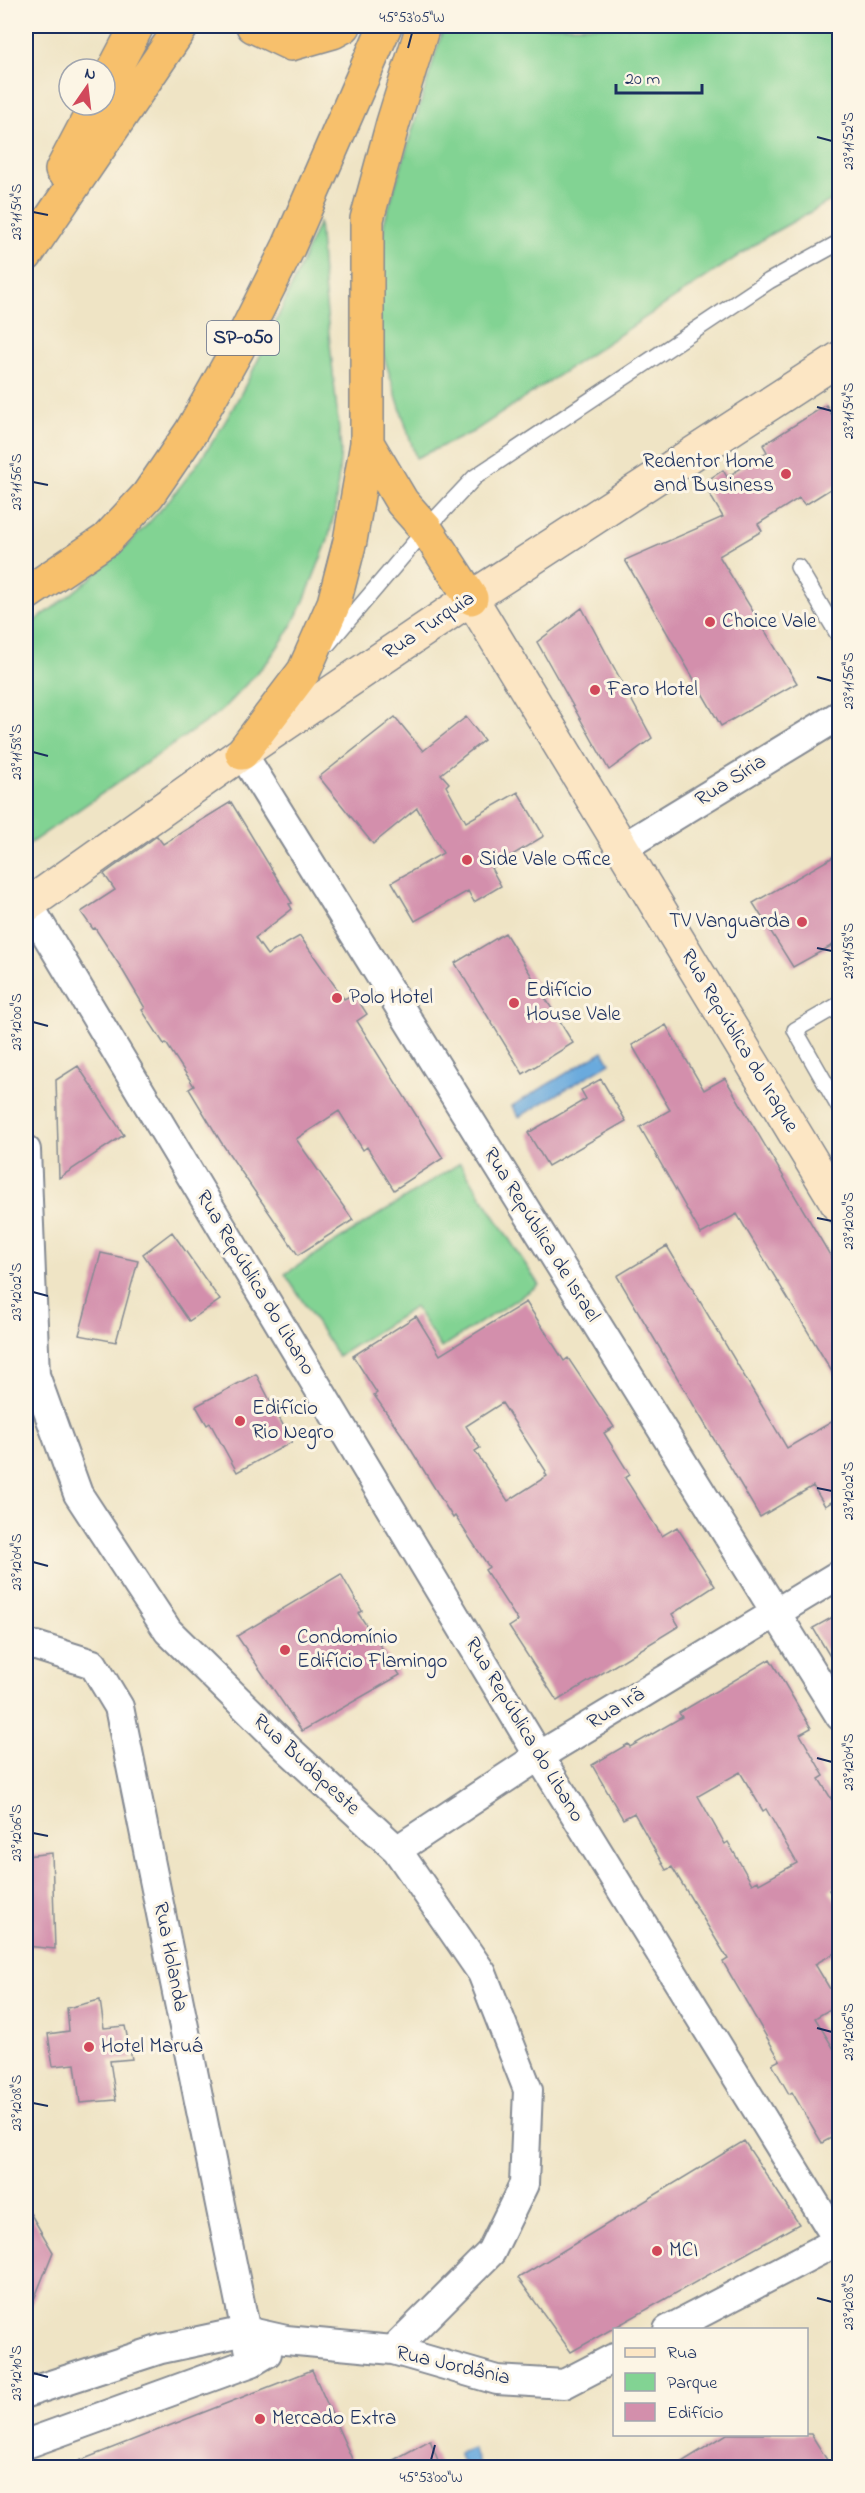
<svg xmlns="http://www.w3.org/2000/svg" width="865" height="2493" viewBox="0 0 865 2493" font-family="'Indie Flower',sans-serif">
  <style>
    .green { fill: #82d393; stroke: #4e8178; stroke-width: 1.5 }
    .water { fill: #6aaadd; stroke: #426c9e; stroke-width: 1.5 }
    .building { fill: #d38fac; fill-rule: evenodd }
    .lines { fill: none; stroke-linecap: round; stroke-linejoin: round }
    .lane-casing { stroke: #858a92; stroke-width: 18 }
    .street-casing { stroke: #858a92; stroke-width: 32 }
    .secondary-casing { stroke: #858a92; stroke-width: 36 }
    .highway-casing { stroke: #858a92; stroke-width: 36 }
    .lane { stroke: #fff; stroke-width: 15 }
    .street { stroke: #fff; stroke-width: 28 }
    .secondary { stroke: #fce6c4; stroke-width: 33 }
    .highway { stroke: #f7c06c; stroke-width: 33 }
    .ticks { fill: none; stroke: #1b2f5e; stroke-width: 2 }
    .poi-dot { fill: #d1495b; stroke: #fcf5e5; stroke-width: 2 }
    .labels { text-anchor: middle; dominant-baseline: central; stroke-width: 6; stroke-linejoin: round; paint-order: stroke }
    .shield { fill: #fcf5e5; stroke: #5e6a86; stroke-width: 1.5 }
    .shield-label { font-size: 20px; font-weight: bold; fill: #1b2f5e }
    .poi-label { font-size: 21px; fill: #1b2f5e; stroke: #fcf5e5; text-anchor: start }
    .street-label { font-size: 21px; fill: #1b2f5e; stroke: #fcf5e5 }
    .neatline { fill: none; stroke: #1b2f5e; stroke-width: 2 }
    .ticks-label { font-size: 15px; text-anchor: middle; fill: #1b2f5e }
  </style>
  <rect width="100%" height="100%" fill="#fcf5e5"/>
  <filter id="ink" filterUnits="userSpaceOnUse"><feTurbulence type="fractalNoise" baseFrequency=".0167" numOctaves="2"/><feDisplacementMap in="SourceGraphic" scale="12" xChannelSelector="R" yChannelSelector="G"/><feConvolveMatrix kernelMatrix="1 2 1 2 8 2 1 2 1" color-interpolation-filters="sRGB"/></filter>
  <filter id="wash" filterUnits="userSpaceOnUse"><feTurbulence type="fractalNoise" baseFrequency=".008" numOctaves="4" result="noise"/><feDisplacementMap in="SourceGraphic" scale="24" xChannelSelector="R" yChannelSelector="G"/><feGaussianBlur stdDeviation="1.35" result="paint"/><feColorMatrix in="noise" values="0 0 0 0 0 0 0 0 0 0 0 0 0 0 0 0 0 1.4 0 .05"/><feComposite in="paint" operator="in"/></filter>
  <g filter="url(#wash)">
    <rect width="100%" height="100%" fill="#efe4c5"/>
    <path class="green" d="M 444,26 L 839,26 L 839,196 L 771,234 L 473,432 L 416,458 L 377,335 L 384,223 Z
      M 319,222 L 323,275 L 341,450 L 335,510 L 328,540 L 304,601 L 288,632 L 268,661 L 220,712 L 26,846 L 26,627 C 110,570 183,497 233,408 C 267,348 292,284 319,222 Z
      M 460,1163 L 539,1285 L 441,1348 L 415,1307 L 338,1356 L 285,1274 Z"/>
    <path class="water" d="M 603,1051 L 610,1063 L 519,1117 L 512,1106 Z
      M 472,2448 L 481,2467 L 465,2467 L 459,2453 Z"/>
    <g id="blocks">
      <path class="building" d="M 826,405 L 840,428 L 840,483 L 805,505 L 799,498 L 758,524 L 762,531 L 719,556 L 797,683 L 721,726 L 625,560 L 723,517 L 703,483 L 723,470 L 727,477 L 767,452 L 763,445 Z
        M 582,608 L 652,738 L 609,770 L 537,642 Z
        M 395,717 L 423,751 L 466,717 L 484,740 L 441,774 L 449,783 L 446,786 L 466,822 L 518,792 L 544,836 L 491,868 L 501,886 L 474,902 L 468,891 L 415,921 L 392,882 L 443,853 L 417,808 L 373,844 L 319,777 Z
        M 231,802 L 292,903 L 289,904 L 292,909 L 255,938 L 267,955 L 300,936 L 344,999 L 354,994 L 367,1014 L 357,1021 L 443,1158 L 394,1190 L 367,1147 L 363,1150 L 339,1111 L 296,1139 L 353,1220 L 298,1255 L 221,1142 L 189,1089 L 194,1086 L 166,1043 L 164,1044 L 142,1010 L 145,1008 L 120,966 L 95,928 L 93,929 L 81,912 L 115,890 L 104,874 L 157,836 L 163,844 Z
        M 840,853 L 840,941 L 793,967 L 753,903 Z
        M 505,933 L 573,1043 L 523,1074 L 455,963 Z
        M 666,1025 L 704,1090 L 725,1078 L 840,1272 L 840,1385 L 737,1214 L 701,1234 L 640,1127 L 670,1110 L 632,1045 Z
        M 78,1066 L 124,1135 L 59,1178 L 56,1080 Z
        M 601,1079 L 626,1121 L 548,1166 L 528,1133 L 586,1099 L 581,1090 Z
        M 172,1232 L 220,1300 L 189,1321 L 143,1254 Z
        M 667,1246 L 787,1448 L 840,1417 L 840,1497 L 825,1506 L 813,1486 L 760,1517 L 617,1276 Z
        M 101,1253 L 138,1261 L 116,1342 L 79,1335 Z
        M 526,1302 L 564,1361 L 568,1358 L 614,1427 L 604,1433 L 630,1475 L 625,1478 L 662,1536 L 677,1527 L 715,1586 L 672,1614 L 679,1626 L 557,1701 L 509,1627 L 518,1621 L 485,1570 L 489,1567 L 455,1516 L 453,1518 L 402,1435 L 374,1395 L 377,1393 L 353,1356 L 416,1316 L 440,1355 ZM 502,1403 L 546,1471 L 545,1473 L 547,1476 L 508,1501 L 475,1451 L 480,1448 L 466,1426 Z
        M 256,1374 L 292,1442 L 237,1472 L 210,1423 L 207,1425 L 196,1406 Z
        M 341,1574 L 362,1611 L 358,1613 L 400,1675 L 302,1731 L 237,1636 Z
        M 840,1613 L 840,1673 L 813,1628 Z
        M 770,1659 L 811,1728 L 800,1734 L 824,1776 L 819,1779 L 840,1813 L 840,1885 L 829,1890 L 840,1908 L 840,1950 L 815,1964 L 839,2004 L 815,2018 L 840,2059 L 840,2133 L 822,2143 L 792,2092 L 789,2094 L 772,2064 L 780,2060 L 723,1962 L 728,1959 L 698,1910 L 672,1867 L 666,1870 L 634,1813 L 623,1819 L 592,1765 L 628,1744 L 630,1747 L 682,1717 L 679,1713 ZM 740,1772 L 763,1811 L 766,1809 L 797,1863 L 759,1884 L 758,1881 L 752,1884 L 728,1842 L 725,1844 L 698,1796 Z
        M 52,1853 L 55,1949 L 26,1946 L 26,1856 Z
        M 100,2000 L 104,2028 L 125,2026 L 132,2059 L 110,2061 L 116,2100 L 80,2103 L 75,2064 L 53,2066 L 48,2034 L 69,2031 L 67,2008 Z
        M 744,2141 L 799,2224 L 571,2352 L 518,2278 Z
        M 26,2206 L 53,2252 L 27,2317 L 26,2317 Z
        M 312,2370 L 356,2468 L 66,2468 L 66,2466 Z
        M 727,2434 L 811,2434 L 832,2468 L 672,2468 Z
        M 430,2440 L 441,2468 L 379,2468 Z"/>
    </g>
  </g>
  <g filter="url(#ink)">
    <use href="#blocks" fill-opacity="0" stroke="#858a92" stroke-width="1.5"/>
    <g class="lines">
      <defs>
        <path id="lane" d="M 798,567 L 840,638
          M 328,644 L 426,529 L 475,477 L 769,281 L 840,242
          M 840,1004 L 795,1030 L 840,1109"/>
        <path id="street" d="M 242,753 L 840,1716
          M 622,848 L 840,715
          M 28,904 L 539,1756 L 840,2244
          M 26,1150 L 35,1375 L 78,1494 L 168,1631 L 288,1749 L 397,1850 L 482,1973 L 528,2090 L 524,2184 L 491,2252 L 393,2350
          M 26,1646 L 36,1646 L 93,1664 L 119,1707 L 252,2362
          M 397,1850 L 539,1756 L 840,1574
          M 668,2330 L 840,2240
          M 26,2393 L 161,2349 L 246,2331 L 286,2340 L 393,2350 L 497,2380 L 564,2384 L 614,2358
          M 26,2444 L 252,2362 L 267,2353"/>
        <path id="secondary" d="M 471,598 L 840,1208
          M 26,906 L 242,753 L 471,598 L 840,358"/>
        <path id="highway" d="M 253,26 L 291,44 L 333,32 L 344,26
          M 105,87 L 137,26
          M 62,170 L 96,105
          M 26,255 L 182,26
          M 367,443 L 402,502 L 426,529 L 471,598
          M 26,594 L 106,540 L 148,495 L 191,432 L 237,350 L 289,246 L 385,26
          M 242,753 L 304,671 L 334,603 L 350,541 L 367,443 L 367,219 L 393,123 L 423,26"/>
      </defs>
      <use href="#lane" class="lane-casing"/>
      <use href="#street" class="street-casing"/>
      <use href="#secondary" class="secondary-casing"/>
      <use href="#highway" class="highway-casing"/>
      <use href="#lane" class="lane"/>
      <use href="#street" class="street"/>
      <use href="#secondary" class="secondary"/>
      <use href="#highway" class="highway"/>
    </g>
  </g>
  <path class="ticks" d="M 408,48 L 412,33M 817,137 L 832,141M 33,212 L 48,215M 817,407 L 832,411M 33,482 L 48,485M 817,677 L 832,681M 33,752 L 48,756M 817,948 L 832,951M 33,1022 L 48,1026M 817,1218 L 832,1221M 33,1292 L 48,1296M 817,1488 L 832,1491M 33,1562 L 48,1566M 817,1758 L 832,1762M 33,1833 L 48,1836M 817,2028 L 832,2032M 33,2103 L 48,2106M 817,2298 L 832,2302M 33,2373 L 48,2377M 431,2460 L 435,2445"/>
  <g class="poi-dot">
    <circle cx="786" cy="474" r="6"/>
    <circle cx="710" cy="622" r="6"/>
    <circle cx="595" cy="690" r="6"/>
    <circle cx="467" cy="860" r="6"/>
    <circle cx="802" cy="922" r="6"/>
    <circle cx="337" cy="998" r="6"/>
    <circle cx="514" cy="1003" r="6"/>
    <circle cx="240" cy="1421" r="6"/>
    <circle cx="285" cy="1650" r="6"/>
    <circle cx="89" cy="2047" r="6"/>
    <circle cx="657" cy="2251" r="6"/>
    <circle cx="260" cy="2419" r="6"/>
  </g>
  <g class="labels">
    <rect class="shield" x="207" y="321" width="72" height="34" rx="4.5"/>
    <g class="shield-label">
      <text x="243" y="338">SP-050</text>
    </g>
    <g class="poi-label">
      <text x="774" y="462" text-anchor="end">Redentor Home<tspan x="774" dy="24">and Business</tspan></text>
      <text x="722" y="622">Choice Vale</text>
      <text x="607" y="690">Faro Hotel</text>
      <text x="479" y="860">Side Vale Office</text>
      <text x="790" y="922" text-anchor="end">TV Vanguarda</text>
      <text x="526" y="991">Edifício<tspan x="526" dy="24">House Vale</tspan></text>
      <text x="349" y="998">Polo Hotel</text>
      <text x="252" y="1409">Edifício<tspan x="252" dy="24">Rio Negro</tspan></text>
      <text x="297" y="1638">Condomínio<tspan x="297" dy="24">Edifício Flamingo</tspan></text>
      <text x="101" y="2047">Hotel Maruá</text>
      <text x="669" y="2251">MCI</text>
      <text x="272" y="2419">Mercado Extra</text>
    </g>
    <g class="street-label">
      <text transform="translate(429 626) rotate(-34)">Rua Turquia</text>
      <text transform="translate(731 781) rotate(-32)">Rua Síria</text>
      <text transform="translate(739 1041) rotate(59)">Rua República do Iraque</text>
      <text transform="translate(541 1235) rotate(58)">Rua República de Israel</text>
      <text transform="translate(255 1283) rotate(59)">Rua República do Libano</text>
      <text transform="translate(616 1709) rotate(-31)">Rua Irã</text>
      <text transform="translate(524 1730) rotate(59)">Rua República do Libano</text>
      <text transform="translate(306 1765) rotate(43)">Rua Budapeste</text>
      <text transform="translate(170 1957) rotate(79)">Rua Holanda</text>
      <text transform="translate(453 2366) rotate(13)">Rua Jordânia</text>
    </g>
  </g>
  <rect width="865" height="2493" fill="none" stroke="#fcf5e5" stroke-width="66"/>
  <rect x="613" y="2328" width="195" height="108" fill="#fcf5e5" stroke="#a2a6af" stroke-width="1.5"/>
  <rect x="625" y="2348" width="30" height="9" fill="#fce6c4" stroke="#a2a6af" stroke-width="1.5"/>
  <text x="667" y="2358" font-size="18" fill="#1b2f5e">Rua</text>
  <rect x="625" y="2373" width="30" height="18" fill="#82d393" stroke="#a2a6af" stroke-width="1.5"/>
  <text x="667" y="2388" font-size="18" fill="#1b2f5e">Parque</text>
  <rect x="625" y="2403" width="30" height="18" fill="#d38fac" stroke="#a2a6af" stroke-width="1.5"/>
  <text x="667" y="2418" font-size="18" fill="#1b2f5e">Edifício</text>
  <g transform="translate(87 87) rotate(14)"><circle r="28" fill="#fcf5e5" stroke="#a2a6af" stroke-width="1.5"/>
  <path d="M0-4.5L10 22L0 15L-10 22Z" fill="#d1495b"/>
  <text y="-9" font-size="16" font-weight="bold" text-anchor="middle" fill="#1b2f5e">N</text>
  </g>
  <path d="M616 84v9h86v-9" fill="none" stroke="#1b2f5e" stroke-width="3"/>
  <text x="625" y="84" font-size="18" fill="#1b2f5e" stroke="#fcf5e5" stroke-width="4.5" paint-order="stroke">20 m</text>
  <rect x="33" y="33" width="799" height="2427" class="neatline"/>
  <g class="ticks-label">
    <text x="412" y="22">45°53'05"W</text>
    <text transform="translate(848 141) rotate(-90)" y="5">23°11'52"S</text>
    <text transform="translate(16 212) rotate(-90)" y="5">23°11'54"S</text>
    <text transform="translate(848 411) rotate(-90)" y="5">23°11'54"S</text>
    <text transform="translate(16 482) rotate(-90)" y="5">23°11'56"S</text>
    <text transform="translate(848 681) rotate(-90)" y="5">23°11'56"S</text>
    <text transform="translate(16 752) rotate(-90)" y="5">23°11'58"S</text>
    <text transform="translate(848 951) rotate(-90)" y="5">23°11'58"S</text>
    <text transform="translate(16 1022) rotate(-90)" y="5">23°12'00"S</text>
    <text transform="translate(848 1221) rotate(-90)" y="5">23°12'00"S</text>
    <text transform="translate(16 1292) rotate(-90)" y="5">23°12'02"S</text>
    <text transform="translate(848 1491) rotate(-90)" y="5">23°12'02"S</text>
    <text transform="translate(16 1562) rotate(-90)" y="5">23°12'04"S</text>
    <text transform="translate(848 1762) rotate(-90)" y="5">23°12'04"S</text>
    <text transform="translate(16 1833) rotate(-90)" y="5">23°12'06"S</text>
    <text transform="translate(848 2032) rotate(-90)" y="5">23°12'06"S</text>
    <text transform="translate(16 2103) rotate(-90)" y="5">23°12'08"S</text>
    <text transform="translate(848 2302) rotate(-90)" y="5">23°12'08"S</text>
    <text transform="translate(16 2373) rotate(-90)" y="5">23°12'10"S</text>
    <text x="431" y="2482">45°53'00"W</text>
  </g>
</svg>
